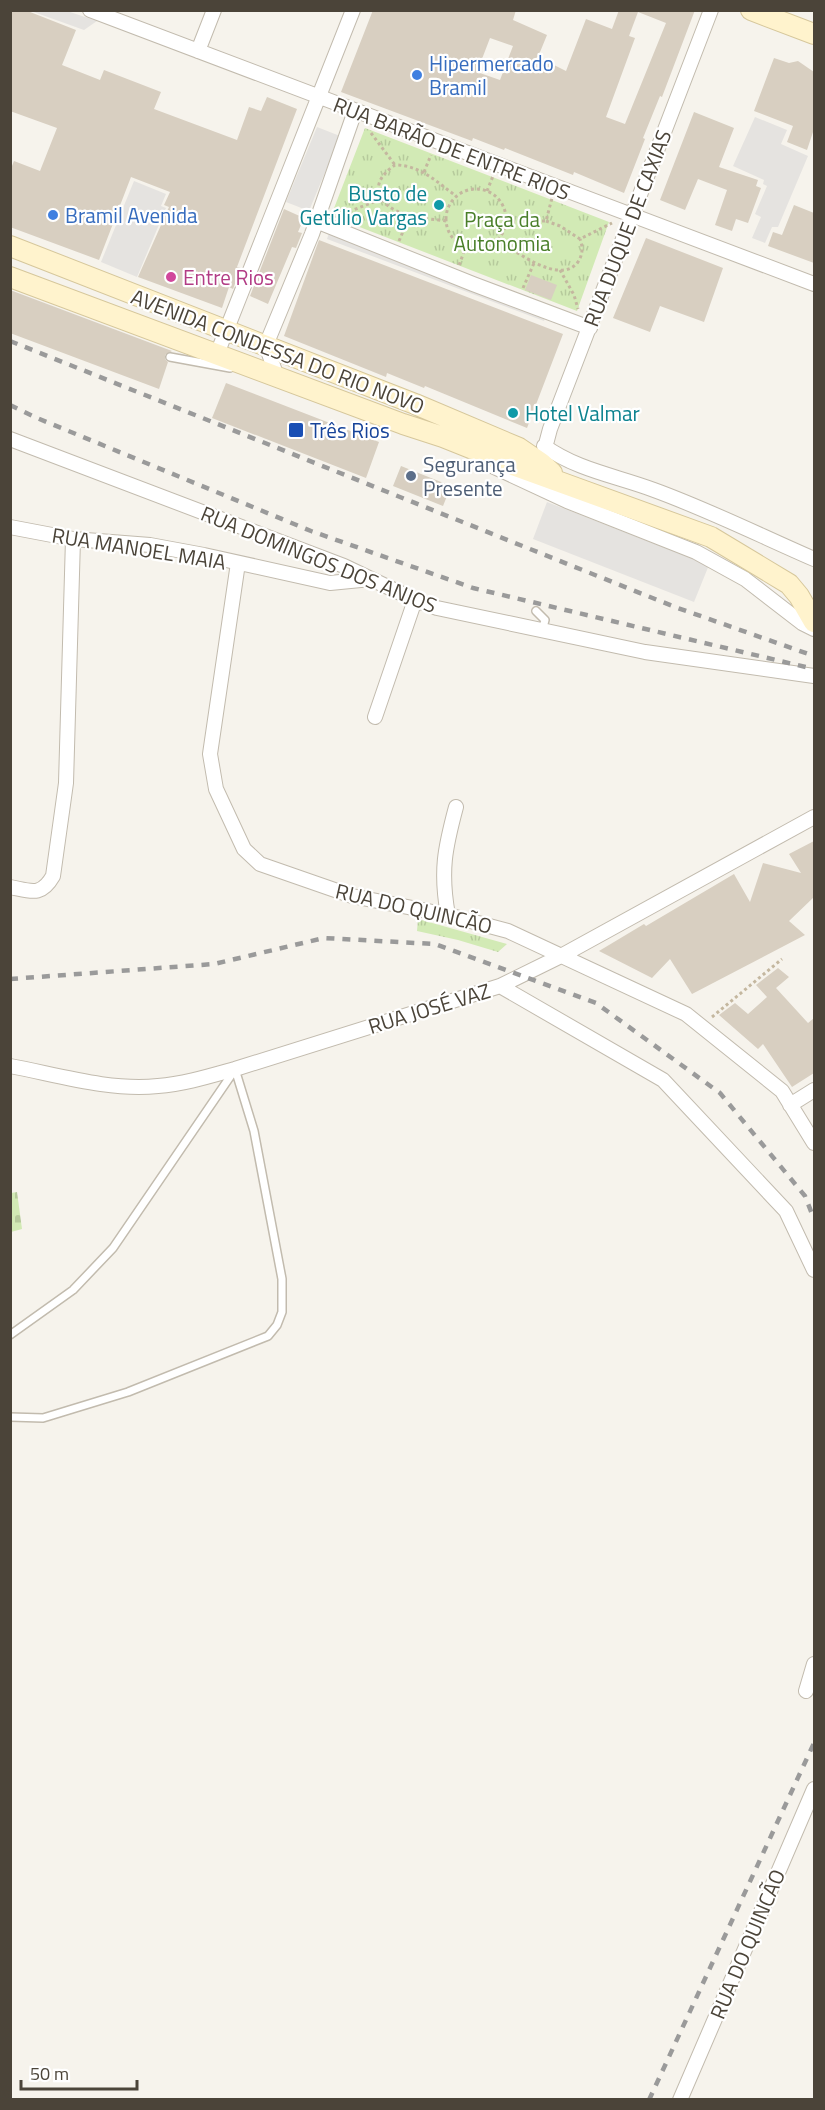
<svg xmlns="http://www.w3.org/2000/svg" width="825" height="2110" viewBox="0 0 825 2110" font-family="'Titillium Web',sans-serif">
  <style>
    .grass { fill: url(#grass-tufts) }
    .cemetery { fill: url(#cemetery-stones) }
    .parking { fill: #e5e3e0 }
    .building { fill: #d8cfc1; fill-rule: evenodd }
    .lines { fill: none; stroke-linecap: round; stroke-linejoin: round }
    .lane-casing { stroke: #c2bbae; stroke-width: 10 }
    .street-casing { stroke: #c2bbae; stroke-width: 16 }
    .secondary-casing { stroke: #d6c79b; stroke-width: 22 }
    .path { stroke: #c4b79f; stroke-width: 3; stroke-dasharray: 3 3; stroke-linecap: butt }
    .lane { stroke: #fff; stroke-width: 7 }
    .street { stroke: #fff; stroke-width: 14 }
    .secondary { stroke: #fff3cd; stroke-width: 20 }
    .rail { stroke: #9a9a9a; stroke-width: 4.5; stroke-dasharray: 8 8; stroke-linecap: butt }
    .shop-dot { fill: #3f7fe0; stroke: #fff; stroke-width: 2 }
    .culture-dot { fill: #0f9aa8; stroke: #fff; stroke-width: 2 }
    .hotel-dot { fill: #d1479c; stroke: #fff; stroke-width: 2 }
    .transit-dot { fill: #1a4fb4; stroke: #fff; stroke-width: 2 }
    .service-dot { fill: #5c6f8a; stroke: #fff; stroke-width: 2 }
    .labels { text-anchor: middle; dominant-baseline: central; stroke-width: 4.5; stroke-linejoin: round; paint-order: stroke }
    .shop-label { font-size: 21px; fill: #366cbe; stroke: #fff; text-anchor: start }
    .street-label { font-size: 21px; fill: #4b4439; stroke: #fff }
    .culture-label { font-size: 21px; fill: #0d838f; stroke: #fff; text-anchor: end }
    .park-label { font-size: 21px; fill: #4a7f2a; stroke: #fff }
    .hotel-label { font-size: 21px; fill: #b23c85; stroke: #fff; text-anchor: start }
    .transit-label { font-size: 21px; fill: #164399; stroke: #fff; text-anchor: start }
    .service-label { font-size: 21px; fill: #4e5e75; stroke: #fff; text-anchor: start }
  </style>
  <defs>
    <pattern id="grass-tufts" width="24" height="20" patternUnits="userSpaceOnUse" patternTransform="scale(1.5)"><rect width="24" height="20" fill="#d2eab5"/><path d="M3 7l-1-3M5 7V3M7 7l1-3M15 17l-1-3M17 17v-4M19 17l1-3" fill="none" stroke="#b6ca9c"/></pattern>
    <pattern id="cemetery-stones" width="16" height="16" patternUnits="userSpaceOnUse" patternTransform="scale(1.5)"><rect width="16" height="16" fill="#d2eab5"/><path d="M2 7V4a2 2 0 0 1 4 0v3zM10 15v-3a2 2 0 0 1 4 0v3z" fill="#b6ca9c"/></pattern>
  </defs>
  <rect width="100%" height="100%" fill="#f6f3ec"/>
  <path class="grass" d="M 365,128 L 609,222 L 577,311 L 331,216 Z
    M 418,919 L 507,944 L 498,952 L 458,940 L 417,931 Z"/>
  <path class="cemetery" d="M 17,1192 L 22,1229 L 11,1232 L 11,1193 Z"/>
  <path class="parking" d="M 31,11 L 67,11 L 97,21 L 84,30 Z
    M 755,117 L 787,130 L 781,144 L 808,156 L 778,227 L 772,227 L 765,243 L 752,238 L 761,217 L 755,214 L 767,186 L 763,184 L 764,180 L 733,166 Z
    M 317,127 L 340,136 L 309,211 L 286,202 Z
    M 134,181 L 166,194 L 161,206 L 166,208 L 137,277 L 101,262 Z
    M 330,230 L 547,312 L 544,321 L 327,239 Z
    M 547,502 L 709,565 L 694,602 L 533,539 Z"/>
  <path class="building" d="M 10,10 L 25,10 L 76,30 L 62,65 L 100,80 L 104,70 L 161,92 L 154,109 L 237,140 L 249,107 L 261,111 L 267,97 L 297,109 L 237,267 L 241,268 L 233,289 L 229,287 L 222,308 L 138,277 L 169,207 L 164,205 L 170,192 L 131,177 L 99,260 L 10,227 L 10,171 L 14,161 L 40,171 L 57,128 L 10,111 Z
    M 373,10 L 516,10 L 513,20 L 547,35 L 538,57 L 566,71 L 586,19 L 612,29 L 619,10 L 695,10 L 662,97 L 660,96 L 643,138 L 645,139 L 624,193 L 574,172 L 573,175 L 505,148 L 504,150 L 473,138 L 472,141 L 341,92 ZM 638,12 L 666,23 L 625,124 L 606,117 L 635,38 L 629,36 ZM 490,38 L 513,46 L 500,80 L 477,72 Z
    M 774,58 L 789,63 L 798,61 L 814,72 L 814,129 L 807,150 L 787,142 L 793,126 L 754,111 Z
    M 694,112 L 734,128 L 719,167 L 758,180 L 756,186 L 761,188 L 748,223 L 736,219 L 732,231 L 715,225 L 727,190 L 698,179 L 685,210 L 660,200 Z
    M 794,205 L 814,213 L 814,263 L 768,246 L 773,232 L 782,235 Z
    M 284,209 L 304,218 L 298,232 L 302,233 L 296,248 L 292,247 L 268,304 L 250,296 Z
    M 646,238 L 723,268 L 704,322 L 660,306 L 650,332 L 613,318 Z
    M 319,240 L 563,334 L 527,428 L 425,386 L 424,388 L 387,373 L 386,377 L 284,336 Z
    M 531,275 L 557,285 L 551,300 L 525,290 Z
    M 10,290 L 172,351 L 165,355 L 165,359 L 168,362 L 159,389 L 10,333 Z
    M 226,383 L 379,442 L 366,478 L 212,418 Z
    M 401,466 L 451,486 L 443,506 L 393,486 Z
    M 814,841 L 814,897 L 789,921 L 805,935 L 692,994 L 670,959 L 652,978 L 599,951 L 644,924 L 646,926 L 734,874 L 750,902 L 763,863 L 801,873 L 789,854 Z
    M 778,968 L 789,977 L 776,988 L 808,1023 L 814,1018 L 814,1073 L 792,1087 L 763,1044 L 758,1049 L 719,1015 L 735,1003 L 748,1014 L 767,997 L 756,985 Z"/>
  <g class="lines">
    <defs>
      <path id="lane" d="M 170,357 L 230,368
        M 536,611 L 545,620 L 542,631
        M 10,1335 L 73,1290 L 113,1248 L 234,1071
        M 10,1417 L 43,1418 L 128,1392 L 268,1336 L 277,1325 L 282,1312 L 282,1279 L 254,1131 L 235,1069"/>
      <path id="street" d="M 90,10 L 814,284
        M 198,51 L 214,10
        M 316,221 L 473,284 L 590,328
        M 217,354 L 353,10
        M 277,377 L 266,345 L 312,234 L 355,111
        M 10,439 L 344,566 L 415,600 L 437,608 L 645,652 L 814,676
        M 544,446 C 577,470 617,476 654,490 C 709,510 761,536 814,559
        M 541,463 L 550,429 L 711,10
        M 492,466 L 567,501 L 696,552 L 745,579 L 802,623 L 814,629
        M 10,527 L 73,539 L 150,545 L 204,555 L 330,583 L 371,579
        M 238,563 L 210,754 L 216,789 L 244,849 L 260,864 L 352,896 L 448,915 L 508,931 L 686,1014 L 782,1091 L 814,1143
        M 375,717 L 415,600
        M 10,887 C 31,891 41,897 53,876 L 66,783 L 73,539
        M 448,915 C 440,871 445,848 456,807
        M 500,986 L 663,1080 L 786,1211 L 814,1270
        M 10,1066 C 58,1075 109,1091 158,1086 C 184,1084 210,1076 235,1069 L 500,986 L 561,956 L 814,817
        M 790,1105 L 814,1090
        M 806,1691 L 814,1664
        M 680,2100 L 814,1789"/>
      <path id="secondary" d="M 751,10 L 814,34
        M 10,246 L 415,404 L 519,448 L 541,463 L 552,473
        M 10,277 L 403,424 L 443,437 L 513,465 L 711,537 L 789,584 L 799,596 L 814,622"/>
    </defs>
    <use href="#lane" class="lane-casing"/>
    <use href="#street" class="street-casing"/>
    <use href="#secondary" class="secondary-casing"/>
    <path class="path" d="M 371,133 L 395,165
      M 424,172 L 431,155
      M446 219a30 30 0 1 1 60 0a30 30 0 1 1-60 0Z
      M 487,191 L 493,176
      M 338,216 L 381,199
      M 446,221 C 426,218 385,217 379,192 C 376,181 386,171 395,165 C 420,165 437,182 456,196
      M 546,221 L 560,226 L 580,239 L 612,223
      M 506,222 L 546,221 L 552,198
      M 497,239 C 515,251 560,286 578,262 C 583,254 583,247 580,239
      M 399,241 L 410,215
      M 459,265 L 466,247
      M 560,270 L 574,295 L 578,309
      M 523,288 L 534,263
      M 712,1017 L 782,959"/>
    <use href="#lane" class="lane"/>
    <use href="#street" class="street"/>
    <use href="#secondary" class="secondary"/>
    <path class="rail" d="M 10,341 L 675,607 L 814,656
      M 10,405 L 37,418 L 311,531 L 473,588 L 814,669
      M 10,979 L 214,964 L 324,938 L 435,944 L 596,1003 L 720,1093 L 805,1196 L 814,1219
      M 649,2100 L 814,1743"/>
  </g>
  <g class="shop-dot">
    <circle cx="417" cy="75" r="6"/>
    <circle cx="53" cy="215" r="6"/>
  </g>
  <g class="culture-dot">
    <circle cx="439" cy="205" r="6"/>
    <circle cx="513" cy="413" r="6"/>
  </g>
  <circle class="hotel-dot" cx="171" cy="277" r="6"/>
  <rect class="transit-dot" x="288" y="422" width="16" height="16" rx="3"/>
  <circle class="service-dot" cx="411" cy="476" r="6"/>
  <g class="labels">
    <g class="shop-label">
      <text x="429" y="63">Hipermercado<tspan x="429" dy="24">Bramil</tspan></text>
      <text x="65" y="215">Bramil Avenida</text>
    </g>
    <g class="street-label">
      <text transform="translate(452 148) rotate(21)">RUA BARÃO DE ENTRE RIOS</text>
      <text transform="translate(627 228) rotate(-69)">RUA DUQUE DE CAXIAS</text>
      <text transform="translate(278 351) rotate(21)">AVENIDA CONDESSA DO RIO NOVO</text>
      <text transform="translate(139 548) rotate(9)">RUA MANOEL MAIA</text>
      <text transform="translate(319 559) rotate(22)">RUA DOMINGOS DOS ANJOS</text>
      <text transform="translate(414 908) rotate(13)">RUA DO QUINCÃO</text>
      <text transform="translate(429 1008) rotate(-17)">RUA JOSÉ VAZ</text>
      <text transform="translate(747 1944) rotate(-67)">RUA DO QUINCÃO</text>
    </g>
    <g class="culture-label">
      <text x="427" y="193">Busto de<tspan x="427" dy="24">Getúlio Vargas</tspan></text>
      <text x="525" y="413" text-anchor="start">Hotel Valmar</text>
    </g>
    <g class="park-label">
      <text x="502" y="219">Praça da<tspan x="502" dy="24">Autonomia</tspan></text>
    </g>
    <g class="hotel-label">
      <text x="183" y="277">Entre Rios</text>
    </g>
    <g class="transit-label">
      <text x="310" y="430">Três Rios</text>
    </g>
    <g class="service-label">
      <text x="423" y="464">Segurança<tspan x="423" dy="24">Presente</tspan></text>
    </g>
  </g>
  <rect width="825" height="2110" fill="none" stroke="#4b4439" stroke-width="24"/>
  <path d="M21 2080v9h116v-9" fill="none" stroke="#4b4439" stroke-width="3"/>
  <text x="30" y="2080" font-size="18" fill="#4b4439" stroke="#ffffff" stroke-width="4.5" paint-order="stroke">50 m</text>
</svg>
